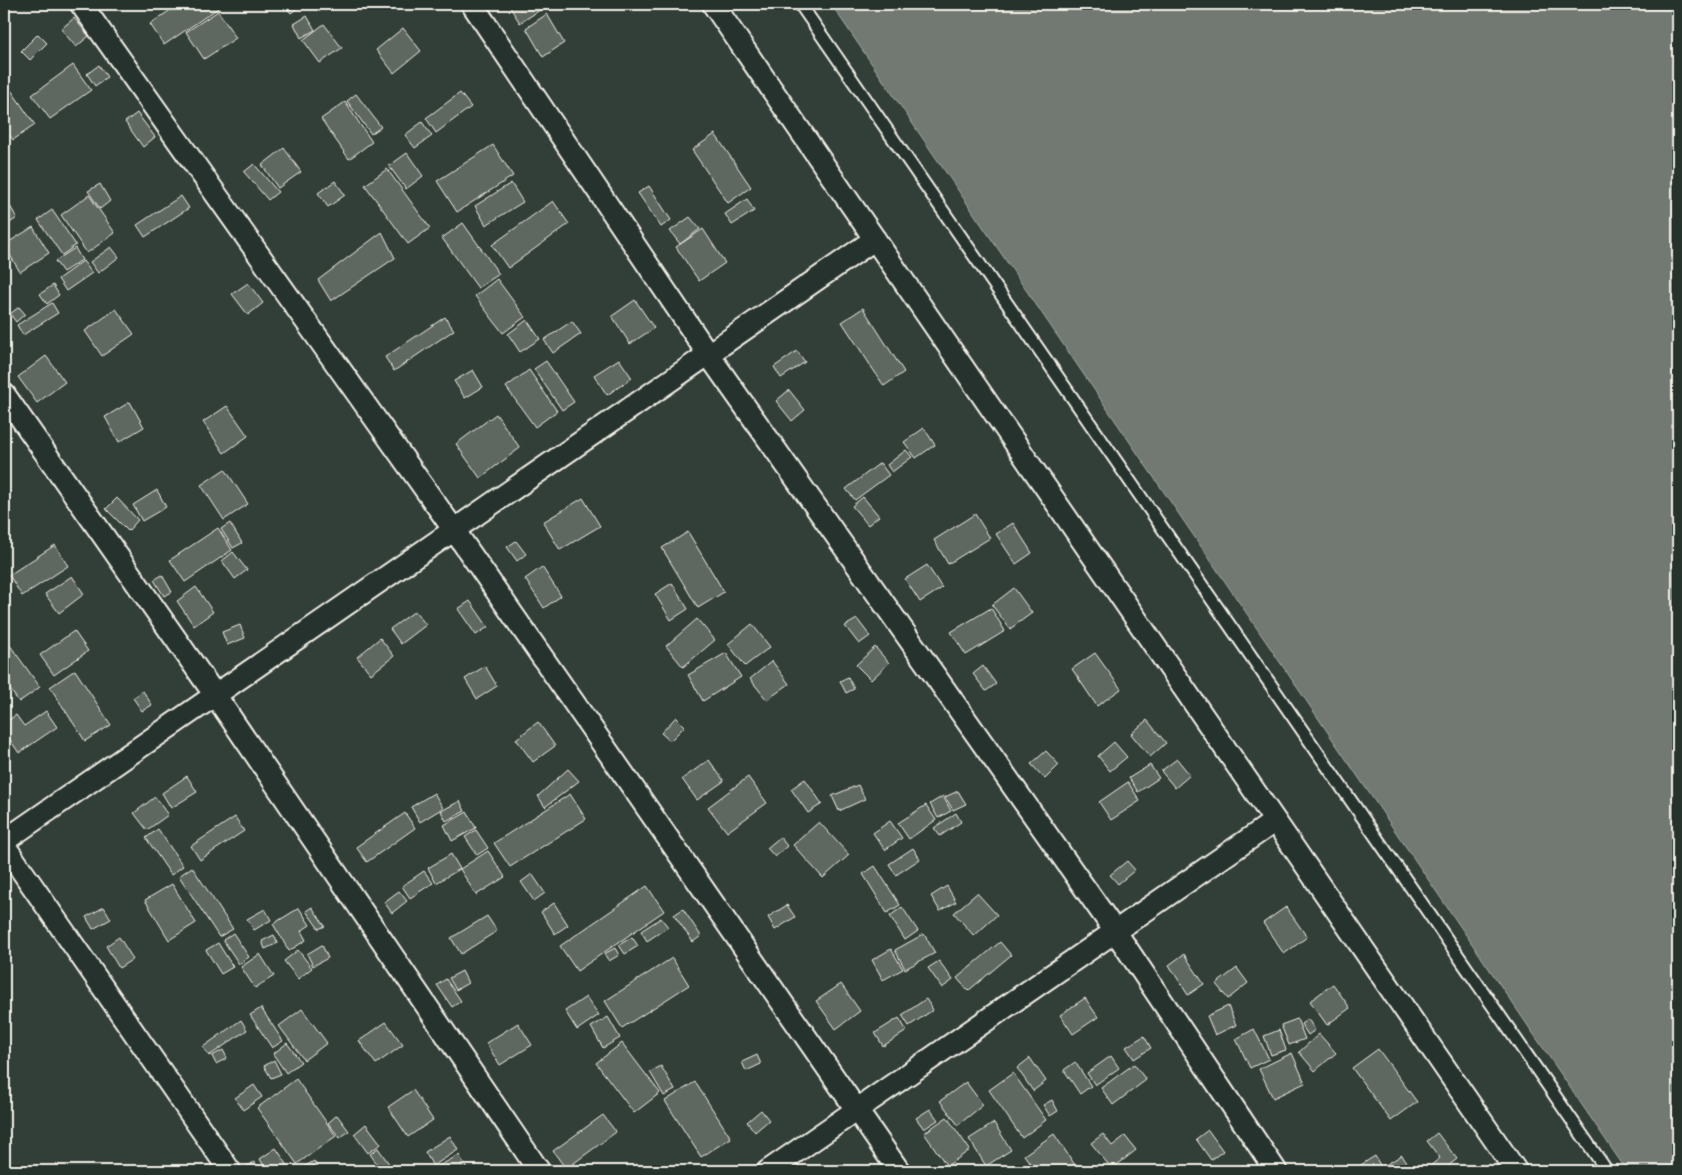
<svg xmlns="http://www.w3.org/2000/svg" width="1682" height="1175" viewBox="0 0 1682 1175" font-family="'Comic Neue',sans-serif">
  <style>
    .water { fill: #727972; stroke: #a6a9a1 }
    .building { fill: #5f6861; stroke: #f4f1e8 }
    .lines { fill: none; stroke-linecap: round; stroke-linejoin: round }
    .service-casing { stroke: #f4f1e8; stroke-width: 15 }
    .minor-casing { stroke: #f4f1e8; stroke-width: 25 }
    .service { stroke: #26332d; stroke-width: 11 }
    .minor { stroke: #26332d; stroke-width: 21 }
  </style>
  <rect width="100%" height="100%" fill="#323e38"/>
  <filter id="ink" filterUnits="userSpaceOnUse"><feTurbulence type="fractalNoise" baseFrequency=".02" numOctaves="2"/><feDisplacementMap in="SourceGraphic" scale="10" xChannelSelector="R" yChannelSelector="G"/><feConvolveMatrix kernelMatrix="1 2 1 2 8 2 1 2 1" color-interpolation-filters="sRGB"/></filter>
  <g filter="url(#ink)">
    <path class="water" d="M 831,4 L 1678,4 L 1678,1171 L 1627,1171 Z"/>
    <path class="building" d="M 179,4 L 224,4 L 164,45 L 150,24 Z
      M 282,4 L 302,4 L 291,13 Z
      M 508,4 L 541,4 L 543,8 L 520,23 Z
      M 218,11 L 236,38 L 204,59 L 186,32 Z
      M 547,14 L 564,43 L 543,57 L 526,28 Z
      M 307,16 L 315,30 L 301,38 L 294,24 Z
      M 74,18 L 89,36 L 76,47 L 61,29 Z
      M 324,24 L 342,48 L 320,63 L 303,40 Z
      M 403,28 L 421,51 L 394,73 L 376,50 Z
      M 38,34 L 47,43 L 30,60 L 21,51 Z
      M 73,65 L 91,90 L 50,119 L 32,95 Z
      M 99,65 L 107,77 L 95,86 L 87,74 Z
      M 11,90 L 35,125 L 13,140 L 4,127 L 4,95 Z
      M 460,93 L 471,107 L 436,133 L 426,118 Z
      M 356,94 L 381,127 L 371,134 L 347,101 Z
      M 345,102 L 372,142 L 349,159 L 321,119 Z
      M 137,113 L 155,137 L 143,147 L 125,122 Z
      M 422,122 L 432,136 L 415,148 L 405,135 Z
      M 715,134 L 751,187 L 728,203 L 692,150 Z
      M 493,145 L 513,176 L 457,212 L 437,181 Z
      M 284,148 L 301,172 L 278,188 L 262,165 Z
      M 407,153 L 423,176 L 406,189 L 389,166 Z
      M 254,164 L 278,192 L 268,200 L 244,172 Z
      M 387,169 L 430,228 L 408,244 L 365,185 Z
      M 335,181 L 345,195 L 328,207 L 318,193 Z
      M 511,183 L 523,202 L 486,225 L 475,206 Z
      M 100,184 L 110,201 L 100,209 L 88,191 Z
      M 649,186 L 671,220 L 661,227 L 638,193 Z
      M 89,195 L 115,233 L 87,253 L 61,215 Z
      M 4,196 L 17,218 L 4,227 Z
      M 181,196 L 189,208 L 145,237 L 137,225 Z
      M 747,199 L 754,211 L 732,225 L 725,214 Z
      M 553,201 L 569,224 L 508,268 L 492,245 Z
      M 52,210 L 76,245 L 62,255 L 38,220 Z
      M 690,217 L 700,229 L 680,244 L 670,231 Z
      M 463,223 L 499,274 L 478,288 L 442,238 Z
      M 33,227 L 49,253 L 20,272 L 4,245 Z
      M 703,229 L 725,263 L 699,281 L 676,247 Z
      M 382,232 L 395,258 L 331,301 L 318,280 Z
      M 111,247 L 119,257 L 98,273 L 90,262 Z
      M 75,248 L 82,260 L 63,272 L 55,261 Z
      M 83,261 L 92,273 L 66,291 L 58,279 Z
      M 497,279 L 525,317 L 503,333 L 475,296 Z
      M 248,283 L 263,303 L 248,315 L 232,294 Z
      M 53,285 L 59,295 L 47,304 L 40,294 Z
      M 635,300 L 654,328 L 630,344 L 612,316 Z
      M 52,303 L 58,313 L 23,335 L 17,325 Z
      M 19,307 L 25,314 L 16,322 L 10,314 Z
      M 863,308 L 904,372 L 884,386 L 842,322 Z
      M 116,309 L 134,334 L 102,356 L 85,331 Z
      M 445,317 L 454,330 L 394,371 L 385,357 Z
      M 527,320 L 540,339 L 520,352 L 508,334 Z
      M 572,321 L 581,334 L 553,353 L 544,340 Z
      M 797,351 L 805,362 L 781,378 L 774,367 Z
      M 46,356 L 65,382 L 37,403 L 18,377 Z
      M 619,359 L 632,378 L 607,395 L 594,375 Z
      M 546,361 L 574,402 L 562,410 L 534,369 Z
      M 473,370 L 483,387 L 465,398 L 454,381 Z
      M 529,370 L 557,411 L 535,427 L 506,387 Z
      M 789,390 L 805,410 L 792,421 L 776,401 Z
      M 130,402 L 144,427 L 119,442 L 105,417 Z
      M 227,406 L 248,436 L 224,453 L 203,422 Z
      M 496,414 L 520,448 L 480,478 L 456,444 Z
      M 924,428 L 935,445 L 916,458 L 904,442 Z
      M 906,450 L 912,457 L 892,472 L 887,465 Z
      M 880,463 L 889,475 L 855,500 L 846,489 Z
      M 225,469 L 248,504 L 224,520 L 201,485 Z
      M 157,490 L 166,507 L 142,521 L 133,505 Z
      M 863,497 L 879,516 L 868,525 L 852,506 Z
      M 117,498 L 138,520 L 128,531 L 106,509 Z
      M 583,498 L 600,526 L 560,550 L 543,522 Z
      M 975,514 L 990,538 L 948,564 L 934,540 Z
      M 230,523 L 242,543 L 233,548 L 221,529 Z
      M 1013,523 L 1032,553 L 1016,564 L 996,534 Z
      M 218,528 L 232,550 L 185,582 L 170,560 Z
      M 688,532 L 724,592 L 698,608 L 662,548 Z
      M 516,541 L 526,554 L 517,561 L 507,547 Z
      M 55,545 L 68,566 L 22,596 L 9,575 Z
      M 233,552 L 247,570 L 235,579 L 222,561 Z
      M 927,565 L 942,588 L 920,602 L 905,579 Z
      M 542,567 L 561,596 L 544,608 L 525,579 Z
      M 162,575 L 172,592 L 164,596 L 154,580 Z
      M 72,576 L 84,594 L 59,613 L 45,594 Z
      M 672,583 L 688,609 L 671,620 L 655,594 Z
      M 196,587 L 213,612 L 194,626 L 177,601 Z
      M 1014,588 L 1032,613 L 1010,629 L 992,605 Z
      M 470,601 L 488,627 L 476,635 L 458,609 Z
      M 991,608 L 1005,631 L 966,655 L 951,632 Z
      M 415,611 L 426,625 L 401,644 L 390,629 Z
      M 697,619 L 715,640 L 683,667 L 666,646 Z
      M 857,619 L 870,636 L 859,644 L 845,626 Z
      M 752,624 L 770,647 L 745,666 L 728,644 Z
      M 240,625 L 245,638 L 227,645 L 222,632 Z
      M 74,631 L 88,651 L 54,675 L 40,655 Z
      M 4,637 L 40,687 L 19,702 L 4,681 Z
      M 380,638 L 394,656 L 371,674 L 357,657 Z
      M 875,647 L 889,663 L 871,680 L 856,665 Z
      M 726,653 L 741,677 L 703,701 L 688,675 Z
      M 1095,653 L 1121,689 L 1097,706 L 1072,669 Z
      M 772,661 L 789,684 L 767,700 L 750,679 Z
      M 485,666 L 497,686 L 477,699 L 465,679 Z
      M 983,666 L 996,684 L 986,691 L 973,674 Z
      M 75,670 L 111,725 L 85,741 L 50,687 Z
      M 848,677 L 854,689 L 846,693 L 840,681 Z
      M 143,691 L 152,705 L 142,711 L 133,698 Z
      M 46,711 L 57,727 L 19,753 L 4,731 L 4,723 L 16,715 L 24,726 Z
      M 676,717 L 685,726 L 670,741 L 661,733 Z
      M 1147,720 L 1166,743 L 1150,757 L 1131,734 Z
      M 538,722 L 555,746 L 533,762 L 516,739 Z
      M 1114,742 L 1127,757 L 1110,771 L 1098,756 Z
      M 1046,751 L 1059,765 L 1045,779 L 1031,764 Z
      M 1177,759 L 1190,775 L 1175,788 L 1161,771 Z
      M 709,760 L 724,781 L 697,800 L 682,779 Z
      M 1150,765 L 1159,778 L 1138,792 L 1129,778 Z
      M 568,769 L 579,781 L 545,807 L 538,796 Z
      M 187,776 L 197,792 L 171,808 L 162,793 Z
      M 748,777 L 767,803 L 727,832 L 708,807 Z
      M 805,779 L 822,804 L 808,813 L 791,789 Z
      M 1128,782 L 1140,801 L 1111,820 L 1099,802 Z
      M 858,785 L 865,799 L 839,811 L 832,796 Z
      M 958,791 L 966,804 L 953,810 L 945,797 Z
      M 434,793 L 443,808 L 420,822 L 411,807 Z
      M 570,794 L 586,819 L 510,867 L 494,843 Z
      M 943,796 L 951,811 L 938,818 L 930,804 Z
      M 155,797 L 168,815 L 147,830 L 134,813 Z
      M 460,801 L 465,811 L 446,821 L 441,811 Z
      M 926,805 L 936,820 L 909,839 L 898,823 Z
      M 467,812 L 476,828 L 452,841 L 444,825 Z
      M 405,813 L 415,828 L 367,862 L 356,847 Z
      M 956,813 L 961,822 L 940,836 L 934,828 Z
      M 235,817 L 244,831 L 200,860 L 191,846 Z
      M 890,821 L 902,838 L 885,850 L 873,833 Z
      M 819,822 L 849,855 L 823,878 L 793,845 Z
      M 158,829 L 183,866 L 171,875 L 146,838 Z
      M 476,830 L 488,848 L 477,855 L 465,837 Z
      M 780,837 L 787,846 L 775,857 L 767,848 Z
      M 913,848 L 920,859 L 896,875 L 889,864 Z
      M 488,851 L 505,877 L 476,895 L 460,869 Z
      M 451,854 L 460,869 L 436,883 L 428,868 Z
      M 1127,861 L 1135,870 L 1118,884 L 1110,875 Z
      M 875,866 L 900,905 L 887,913 L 863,874 Z
      M 192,867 L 233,929 L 219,937 L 179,876 Z
      M 424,871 L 433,883 L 410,898 L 402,886 Z
      M 532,874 L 545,893 L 534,901 L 521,882 Z
      M 172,884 L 196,923 L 169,940 L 145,900 Z
      M 647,886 L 664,911 L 577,971 L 560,946 Z
      M 947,886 L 956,902 L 940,911 L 931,896 Z
      M 399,891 L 407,901 L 392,913 L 384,902 Z
      M 977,893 L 997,915 L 974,936 L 954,913 Z
      M 554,903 L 568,925 L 555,934 L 541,912 Z
      M 787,905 L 795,917 L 775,930 L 768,917 Z
      M 104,907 L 111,919 L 93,929 L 86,917 Z
      M 312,907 L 325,926 L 319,929 L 306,911 Z
      M 902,907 L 918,931 L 905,940 L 890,916 Z
      M 1286,907 L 1307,937 L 1284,954 L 1263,923 Z
      M 299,908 L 310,925 L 301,931 L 306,940 L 289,951 L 273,924 Z
      M 265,909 L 271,920 L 254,930 L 247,919 Z
      M 683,909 L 701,936 L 693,942 L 674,915 Z
      M 487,916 L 497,931 L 461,954 L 451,938 Z
      M 661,918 L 668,927 L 647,941 L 641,931 Z
      M 233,933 L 249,957 L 239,964 L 223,940 Z
      M 924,934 L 935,953 L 905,969 L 895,950 Z
      M 274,935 L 278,943 L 265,949 L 262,941 Z
      M 119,937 L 133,959 L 119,968 L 106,946 Z
      M 632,937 L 638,946 L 625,954 L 619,945 Z
      M 1000,942 L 1011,955 L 968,991 L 957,978 Z
      M 218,943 L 233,967 L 221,974 L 206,950 Z
      M 322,945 L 328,958 L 313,966 L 307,954 Z
      M 615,948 L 619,955 L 609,961 L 604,954 Z
      M 891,949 L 903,969 L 883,980 L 872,960 Z
      M 298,950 L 312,968 L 298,979 L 284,961 Z
      M 260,954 L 274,976 L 255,988 L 241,967 Z
      M 1184,954 L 1204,984 L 1188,995 L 1169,965 Z
      M 672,958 L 689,985 L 622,1028 L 605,1001 Z
      M 939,961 L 953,980 L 942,988 L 928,968 Z
      M 1237,968 L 1248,983 L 1228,999 L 1216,984 Z
      M 462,971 L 468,983 L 456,990 L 449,978 Z
      M 446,979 L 461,1001 L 452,1007 L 437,985 Z
      M 841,984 L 860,1011 L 836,1029 L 816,1001 Z
      M 1333,984 L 1350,1008 L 1327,1025 L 1310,1001 Z
      M 586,997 L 599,1015 L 577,1030 L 565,1011 Z
      M 1085,998 L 1098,1017 L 1073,1034 L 1060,1015 Z
      M 926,999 L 933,1010 L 909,1026 L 902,1015 Z
      M 1228,1006 L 1236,1025 L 1215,1035 L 1207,1016 Z
      M 261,1008 L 283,1041 L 272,1048 L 250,1015 Z
      M 302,1009 L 327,1043 L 304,1060 L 279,1026 Z
      M 608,1017 L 620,1038 L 603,1048 L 591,1027 Z
      M 899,1018 L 907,1031 L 883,1046 L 875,1033 Z
      M 1297,1019 L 1305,1039 L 1289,1045 L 1281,1025 Z
      M 1308,1019 L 1315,1030 L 1308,1035 L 1301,1024 Z
      M 241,1020 L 247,1030 L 209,1056 L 203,1047 Z
      M 386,1022 L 403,1045 L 376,1064 L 359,1041 Z
      M 518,1023 L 532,1045 L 500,1065 L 486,1043 Z
      M 1254,1029 L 1269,1059 L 1250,1068 L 1236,1039 Z
      M 1279,1030 L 1286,1050 L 1271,1055 L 1264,1036 Z
      M 1319,1034 L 1336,1053 L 1315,1071 L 1299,1052 Z
      M 1144,1036 L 1151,1048 L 1134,1059 L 1126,1047 Z
      M 287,1043 L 301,1062 L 286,1073 L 273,1054 Z
      M 622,1043 L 660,1093 L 634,1113 L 596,1063 Z
      M 1378,1049 L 1417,1102 L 1391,1121 L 1352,1068 Z
      M 223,1050 L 227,1058 L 216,1064 L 212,1056 Z
      M 1292,1053 L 1305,1083 L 1273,1098 L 1259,1069 Z
      M 757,1055 L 761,1064 L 746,1071 L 742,1062 Z
      M 1111,1056 L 1119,1068 L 1095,1085 L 1087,1073 Z
      M 1030,1058 L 1046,1081 L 1033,1091 L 1017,1068 Z
      M 274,1060 L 281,1074 L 271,1078 L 264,1066 Z
      M 1075,1062 L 1091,1086 L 1080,1094 L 1064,1070 Z
      M 1134,1064 L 1146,1080 L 1113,1105 L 1101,1088 Z
      M 661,1066 L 675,1090 L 664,1096 L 650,1072 Z
      M 1013,1073 L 1046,1120 L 1022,1138 L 989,1090 Z
      M 296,1079 L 336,1136 L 297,1164 L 257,1108 Z
      M 695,1082 L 731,1138 L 701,1157 L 665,1101 Z
      M 966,1082 L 983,1105 L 958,1125 L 940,1101 Z
      M 254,1085 L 262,1097 L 243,1110 L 235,1098 Z
      M 413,1090 L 433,1120 L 408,1137 L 388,1107 Z
      M 1052,1100 L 1058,1111 L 1050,1116 L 1043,1105 Z
      M 930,1109 L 938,1120 L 924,1129 L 916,1118 Z
      M 761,1110 L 769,1120 L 755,1132 L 747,1122 Z
      M 337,1115 L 349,1131 L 340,1138 L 328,1123 Z
      M 603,1115 L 616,1132 L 566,1169 L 553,1151 Z
      M 947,1117 L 970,1150 L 947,1166 L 924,1133 Z
      M 994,1123 L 1011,1150 L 986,1166 L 969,1139 Z
      M 366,1124 L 381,1144 L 368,1153 L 354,1134 Z
      M 1208,1130 L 1223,1151 L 1211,1160 L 1196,1139 Z
      M 1437,1133 L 1457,1159 L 1442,1171 L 1424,1171 L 1440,1158 L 1427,1141 Z
      M 1054,1134 L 1079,1171 L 1036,1171 L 1024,1155 Z
      M 1103,1134 L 1112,1146 L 1125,1136 L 1136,1150 L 1112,1169 L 1091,1143 Z
      M 450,1136 L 458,1150 L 433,1166 L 425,1152 Z
      M 276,1148 L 291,1170 L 289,1171 L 267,1171 L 260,1159 Z
      M 378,1148 L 394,1171 L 382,1171 L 370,1154 Z
      M 459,1155 L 468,1171 L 440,1171 L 437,1167 Z
      M 1402,1155 L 1410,1169 L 1407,1171 L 1387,1171 L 1384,1166 Z
      M 1375,1156 L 1383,1171 L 1358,1171 L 1356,1168 Z
      M 314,1161 L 320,1171 L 297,1171 Z
      M 254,1162 L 259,1171 L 239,1171 Z
      M 842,1164 L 847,1171 L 832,1171 Z"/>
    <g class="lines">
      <defs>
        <path id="service" d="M 800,4 L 1607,1171"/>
        <path id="minor" d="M 81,4 L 454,530 L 899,1171
          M 472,4 L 708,354 L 1115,931 L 1276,1171
          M 713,4 L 1516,1171
          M 4,394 L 215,695 L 539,1171
          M 4,841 L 875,239
          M 4,845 L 230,1171
          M 768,1171 L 1275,821"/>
      </defs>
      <use href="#service" class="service-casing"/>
      <use href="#minor" class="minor-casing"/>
      <use href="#service" class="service"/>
      <use href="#minor" class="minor"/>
    </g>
  </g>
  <rect width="1682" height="1175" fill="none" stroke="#26332d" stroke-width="20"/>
  <rect x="10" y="10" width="1662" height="1155" fill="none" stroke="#f4f1e8" stroke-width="2" filter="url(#ink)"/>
</svg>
